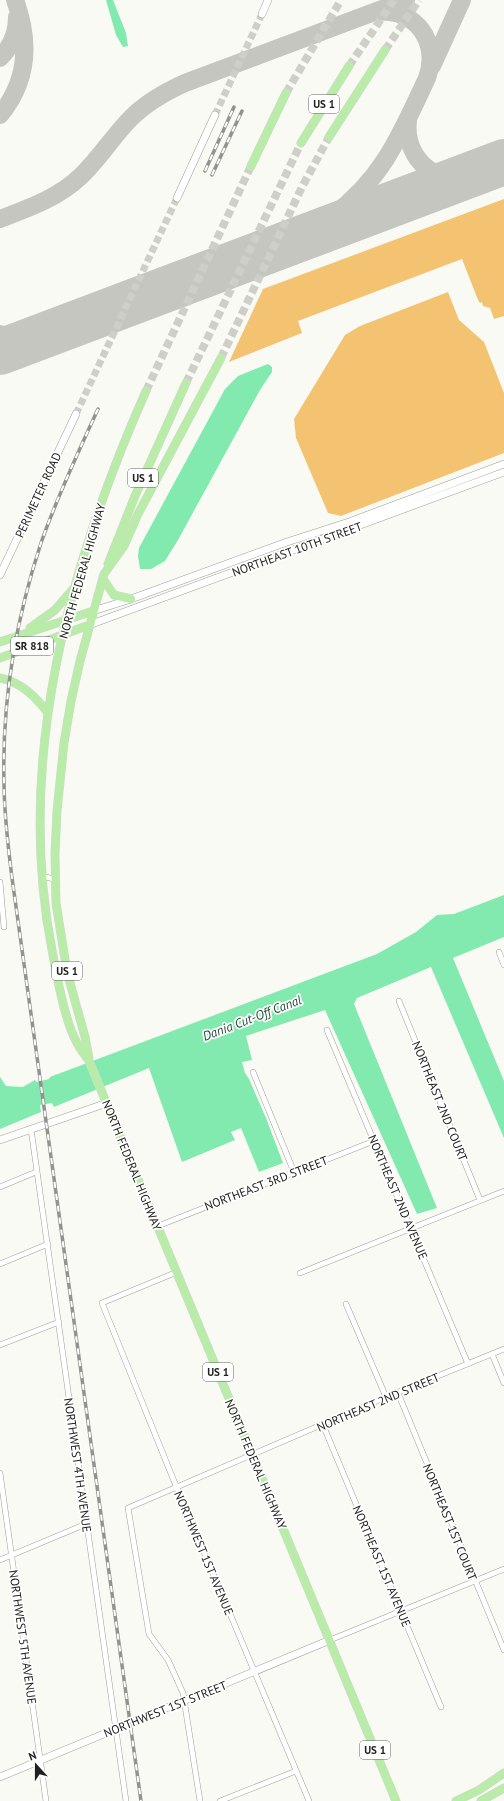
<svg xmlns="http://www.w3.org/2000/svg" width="504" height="1801" viewBox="0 0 504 1801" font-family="'PT Sans',sans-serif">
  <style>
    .green { fill: #f4c372 }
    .water { fill: #82e9af }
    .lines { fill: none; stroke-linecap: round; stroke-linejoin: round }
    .taxiway { stroke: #c5c6c0; stroke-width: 18 }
    .runway { stroke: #c5c6c0; stroke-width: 46 }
    .tertiary-tunnel { stroke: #cdcfc8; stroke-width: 7; stroke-dasharray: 7 3.5; stroke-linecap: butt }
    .primary-tunnel { stroke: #cdcfc8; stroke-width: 8; stroke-dasharray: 8 4; stroke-linecap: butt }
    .minor-casing { stroke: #9e9f9a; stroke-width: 6 }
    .tertiary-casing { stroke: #9e9f9a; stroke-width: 8 }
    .primary-casing { stroke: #d7d7d6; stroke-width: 9 }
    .minor { stroke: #fff; stroke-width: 5 }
    .tertiary { stroke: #fff; stroke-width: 7 }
    .primary { stroke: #b9eca8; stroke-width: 8 }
    .rail-casing { stroke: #92938e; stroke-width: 3.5 }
    .rail { stroke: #fff; stroke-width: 2; stroke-dasharray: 6; stroke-linecap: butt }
    .labels { text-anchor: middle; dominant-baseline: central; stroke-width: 3.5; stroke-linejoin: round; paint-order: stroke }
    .shield { fill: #fff; stroke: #636462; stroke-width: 1 }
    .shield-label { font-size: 11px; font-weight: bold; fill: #20211e }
    .street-label { font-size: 12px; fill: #20211e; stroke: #fff }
    .water-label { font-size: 13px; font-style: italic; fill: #244e37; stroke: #fff }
  </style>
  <rect width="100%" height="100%" fill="#f8faf3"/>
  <path class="green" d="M 504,199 L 504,316 L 494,319 L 490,308 L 483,306 L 482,302 L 480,303 L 478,300 L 462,259 L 298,321 L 302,333 L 229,362 L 263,289 Z
    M 448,292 L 459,320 L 484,342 L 504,393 L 504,453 L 341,516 L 328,513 L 296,438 L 294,419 L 345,335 L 360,326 Z"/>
  <path class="water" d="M 106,0 L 113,0 L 126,33 L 128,46 L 123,47 L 116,35 Z
    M 268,364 L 272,367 L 272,372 L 260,390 L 178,540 L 165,561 L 151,569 L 140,569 L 138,556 L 139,548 L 225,389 L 238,376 Z
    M 504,895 L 504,937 L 453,958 L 504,1081 L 504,1138 L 431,967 L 357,998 L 354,1004 L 437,1208 L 417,1214 L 325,1010 L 246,1036 L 252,1060 L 242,1062 L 245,1073 L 249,1079 L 266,1118 L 283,1163 L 259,1172 L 241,1128 L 231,1132 L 235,1140 L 182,1162 L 149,1068 L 54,1107 L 52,1103 L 40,1105 L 41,1112 L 0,1129 L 0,1077 L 6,1086 L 23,1087 L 35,1080 L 37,1082 L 49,1079 L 50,1077 L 377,954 L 416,932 L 437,915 L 454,914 Z"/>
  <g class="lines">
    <path class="taxiway" d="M 0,58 C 11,47 17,32 17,17
      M 432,66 L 462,0
      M 0,115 C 29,80 30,41 15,0
      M 408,121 C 405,145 419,171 445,176 C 455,177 466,175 476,173
      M 0,219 C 29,208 58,198 81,176 C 99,159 113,136 131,118 C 147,102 165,92 185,83 L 406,0
      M 278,248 C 296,238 315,230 331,217 C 383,179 401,134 427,78 C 440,43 416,8 378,12
      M 0,334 C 21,341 31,338 51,333"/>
    <path class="runway" d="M 0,352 L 504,162"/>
    <path class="tertiary-tunnel" d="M 215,115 L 262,14
      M 76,414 L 177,198"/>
    <path class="primary-tunnel" d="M 385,50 L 419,0
      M 349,66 L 394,0
      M 286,93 L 341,0
      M 221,358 L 302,187 L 329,137
      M 186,383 L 301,143
      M 146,391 L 251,166"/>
    <defs>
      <path id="minor" d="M 41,876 L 54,879
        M 0,882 L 4,927
        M 499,952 L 504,965
        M 399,1001 L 480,1200
        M 327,1030 L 468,1364
        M 253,1072 L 294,1172
        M 31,1129 L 126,1801
        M 0,1187 L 36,1172
        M 158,1226 L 374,1141
        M 0,1264 L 48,1244
        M 177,1272 L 102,1303 L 174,1481 L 309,1801
        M 300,1273 L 504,1191
        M 346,1304 L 386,1397
        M 0,1345 L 59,1322
        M 492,1354 L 504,1383
        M 398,1393 L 504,1650
        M 323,1425 L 441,1707
        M 0,1473 L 46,1801
        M 0,1560 L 86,1524
        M 330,1640 L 504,1569
        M 200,1801 L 183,1693 L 168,1660 L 149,1634 L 128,1508 L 386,1397 L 504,1349
        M 220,1801 L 296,1771"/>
      <path id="tertiary" d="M 262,14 L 268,0
        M 177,198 L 215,115
        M 0,575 L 76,414
        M 93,611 L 131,599 L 287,542 L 349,522 L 504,464
        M 89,625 L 504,472
        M 0,1140 L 107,1103
        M 0,1777 L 330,1640"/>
      <path id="primary" d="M 329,137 L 385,50
        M 301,143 L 349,66
        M 251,166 L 286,93
        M 146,391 C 69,565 15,760 52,950 C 57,976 64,1018 76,1041 C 79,1048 85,1055 89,1061 L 396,1801
        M 108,564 L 135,496 L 186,383
        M 103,579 L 114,595 L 131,599
        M 30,628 L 55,610 L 74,588
        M 0,642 L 93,611
        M 0,658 L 89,625
        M 0,678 C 22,683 35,696 48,713
        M 89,1058 L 85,1037 L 67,972 L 56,903 L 55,854 L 57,811 L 64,743 L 71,701 L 80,661 L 104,574 L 124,546 L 138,514 L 221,358
        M 456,1801 L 479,1790 L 504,1773
        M 481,1801 L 504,1788"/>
    </defs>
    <use href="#minor" class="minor-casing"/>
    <use href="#tertiary" class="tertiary-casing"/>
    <use href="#primary" class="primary-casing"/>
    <use href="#minor" class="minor"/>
    <use href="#tertiary" class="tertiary"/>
    <use href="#primary" class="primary"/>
    <defs>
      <path id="rail" d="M 205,171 L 234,107
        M 212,175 L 242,111
        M 98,409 C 78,453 57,497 41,543 C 16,619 2,701 4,782 C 4,814 8,846 12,878 L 141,1801"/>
    </defs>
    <use href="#rail" class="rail-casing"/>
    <use href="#rail" class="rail"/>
  </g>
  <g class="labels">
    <g class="shield">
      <rect x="309" y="95" width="30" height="18" rx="3"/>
      <rect x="128" y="469" width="30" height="18" rx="3"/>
      <rect x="11" y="637" width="42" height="18" rx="3"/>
      <rect x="52" y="962" width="30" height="18" rx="3"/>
      <rect x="203" y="1363" width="30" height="18" rx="3"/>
      <rect x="360" y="1741" width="30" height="18" rx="3"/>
    </g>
    <g class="shield-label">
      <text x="324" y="104">US 1</text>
      <text x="143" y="478">US 1</text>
      <text x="32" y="646">SR 818</text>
      <text x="67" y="971">US 1</text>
      <text x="218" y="1372">US 1</text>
      <text x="375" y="1750">US 1</text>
    </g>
    <g class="street-label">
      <text transform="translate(38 495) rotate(-65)">PERIMETER ROAD</text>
      <text transform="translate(297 549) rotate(-20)">NORTHEAST 10TH STREET</text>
      <text transform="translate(82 571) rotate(-74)">NORTH FEDERAL HIGHWAY</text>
      <text transform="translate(440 1101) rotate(68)">NORTHEAST 2ND COURT</text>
      <text transform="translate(132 1165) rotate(68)">NORTH FEDERAL HIGHWAY</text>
      <text transform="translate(266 1183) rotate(-21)">NORTHEAST 3RD STREET</text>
      <text transform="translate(398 1197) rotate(67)">NORTHEAST 2ND AVENUE</text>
      <text transform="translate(378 1402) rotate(-23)">NORTHEAST 2ND STREET</text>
      <text transform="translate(256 1464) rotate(67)">NORTH FEDERAL HIGHWAY</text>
      <text transform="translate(78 1465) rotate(82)">NORTHWEST 4TH AVENUE</text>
      <text transform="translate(450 1522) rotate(68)">NORTHEAST 1ST COURT</text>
      <text transform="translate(204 1553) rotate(67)">NORTHWEST 1ST AVENUE</text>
      <text transform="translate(382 1566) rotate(67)">NORTHEAST 1ST AVENUE</text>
      <text transform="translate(23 1637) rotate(82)">NORTHWEST 5TH AVENUE</text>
      <text transform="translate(165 1709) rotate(-22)">NORTHWEST 1ST STREET</text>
    </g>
    <g class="water-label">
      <text transform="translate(252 1018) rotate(-21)">Dania Cut-Off Canal</text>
    </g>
  </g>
  <g transform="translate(36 1765) rotate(339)" stroke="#ffffff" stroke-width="3" paint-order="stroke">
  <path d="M0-3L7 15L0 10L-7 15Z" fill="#20211e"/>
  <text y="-6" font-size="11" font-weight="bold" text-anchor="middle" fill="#20211e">N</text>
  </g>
</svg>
